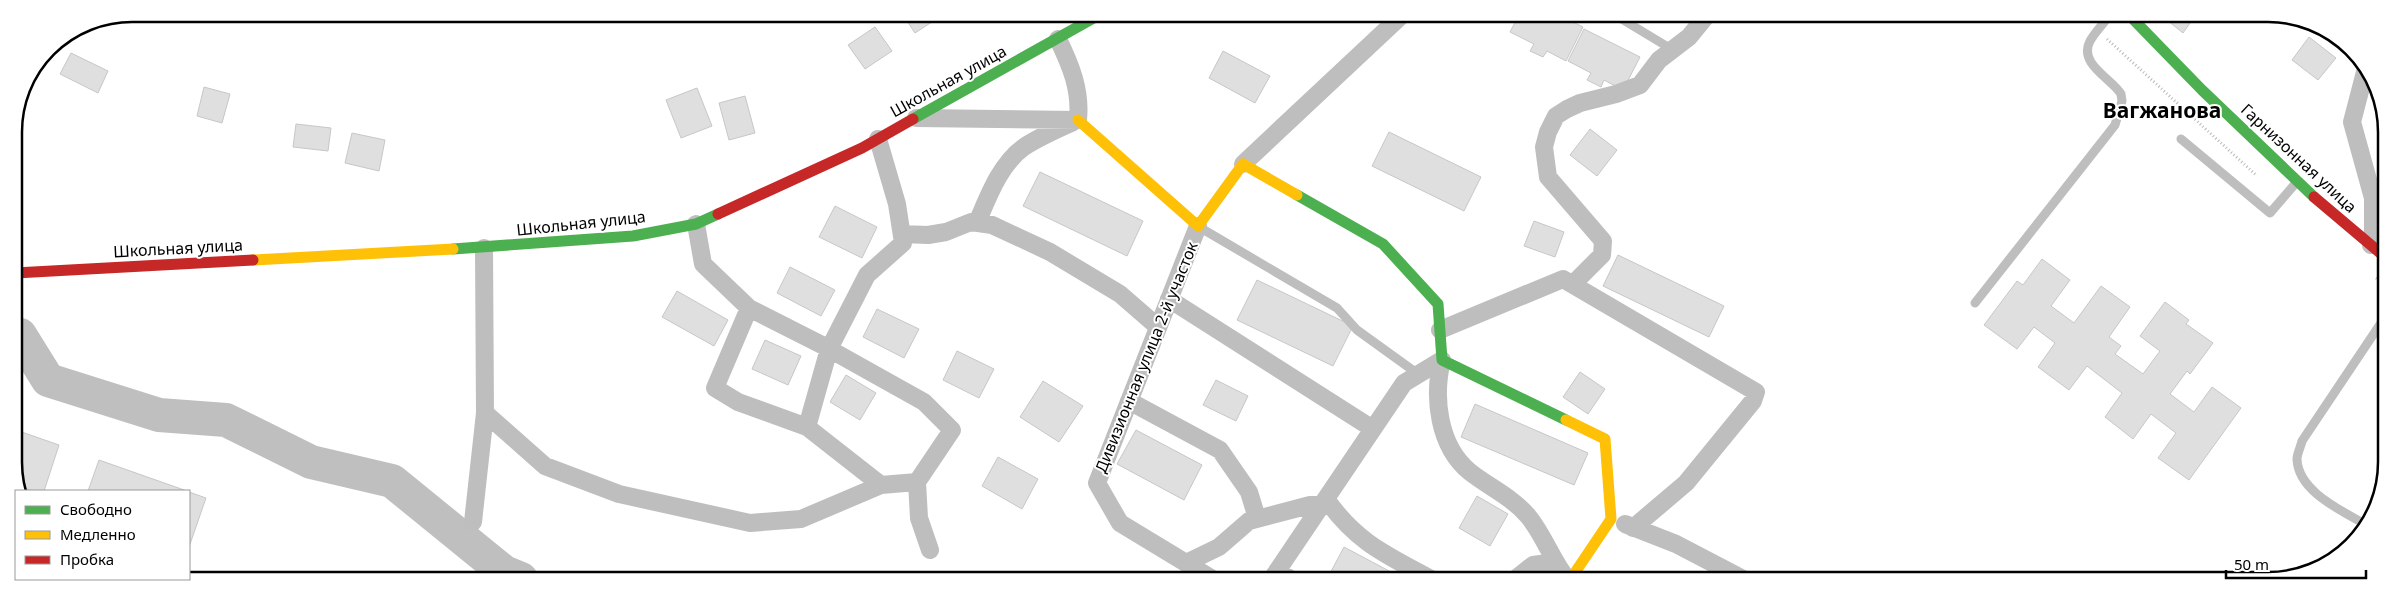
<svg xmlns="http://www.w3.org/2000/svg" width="2401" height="595" viewBox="0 0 2401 595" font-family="'Noto Sans',sans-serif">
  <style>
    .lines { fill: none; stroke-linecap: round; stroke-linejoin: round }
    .river { stroke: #bfbfbf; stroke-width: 34 }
    .building { fill: #dfdfdf; stroke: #c7c7c7 }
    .path { stroke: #b9b9b9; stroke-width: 3; stroke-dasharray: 1 2.5; stroke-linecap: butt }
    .lane { stroke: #bebebe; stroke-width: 9 }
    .street { stroke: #bebebe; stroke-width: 18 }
    .fast { stroke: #4caf50; stroke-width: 11 }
    .slow { stroke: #ffc107; stroke-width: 11 }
    .jam { stroke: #c62828; stroke-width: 11 }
    .labels { text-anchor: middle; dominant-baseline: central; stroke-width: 4; stroke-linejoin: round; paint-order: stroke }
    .street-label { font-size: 16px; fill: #000; stroke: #fff }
    .district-label { font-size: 21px; font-weight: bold; fill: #000; stroke: #fff }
    .rim { fill: none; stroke: #000; stroke-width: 2.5 }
  </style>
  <rect width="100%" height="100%" fill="#fff"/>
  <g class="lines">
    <path class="river" d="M 15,334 L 20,335 L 48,380 L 159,415 L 226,420 L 311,462 L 392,481 L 504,572 L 521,579"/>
  </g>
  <path class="building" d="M 903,15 L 936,15 L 938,18 L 915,33 Z
    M 1519,15 L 1559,15 L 1583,27 L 1566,61 L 1547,51 L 1543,57 L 1530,51 L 1534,44 L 1510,32 Z
    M 2162,16 L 2195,16 L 2183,33 Z
    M 875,27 L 892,51 L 865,69 L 848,45 Z
    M 1584,29 L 1640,57 L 1623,90 L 1604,80 L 1601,87 L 1587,80 L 1591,73 L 1568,61 Z
    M 2309,37 L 2336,58 L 2318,80 L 2292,60 Z
    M 1223,51 L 1270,76 L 1255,103 L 1209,78 Z
    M 71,53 L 108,71 L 98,93 L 60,74 Z
    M 204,87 L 230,94 L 222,123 L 197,116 Z
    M 697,88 L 712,126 L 681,138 L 666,100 Z
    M 745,96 L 755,133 L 729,140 L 719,103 Z
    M 296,124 L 331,128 L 328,151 L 293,147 Z
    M 1590,129 L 1617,150 L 1597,176 L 1570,155 Z
    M 1389,132 L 1481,177 L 1464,211 L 1372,166 Z
    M 352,133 L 385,140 L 379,171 L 345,163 Z
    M 1040,172 L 1143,221 L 1127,256 L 1023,206 Z
    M 835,206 L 877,227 L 862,258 L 819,237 Z
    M 1534,221 L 1564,232 L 1555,257 L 1524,246 Z
    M 1618,255 L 1724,306 L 1709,337 L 1603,286 Z
    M 2042,259 L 2070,280 L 2051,306 L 2074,323 L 2101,286 L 2130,307 L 2109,337 L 2121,346 L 2115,354 L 2143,374 L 2160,351 L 2140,336 L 2165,302 L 2189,320 L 2186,324 L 2213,343 L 2190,374 L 2187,371 L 2170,394 L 2194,412 L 2212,387 L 2241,408 L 2189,480 L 2158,458 L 2176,433 L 2151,414 L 2133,439 L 2105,417 L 2122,393 L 2087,366 L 2069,390 L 2038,367 L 2055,343 L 2034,327 L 2017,349 L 1984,325 L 2017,281 L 2023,285 Z
    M 790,267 L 835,290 L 821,316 L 777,293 Z
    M 1257,280 L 1353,326 L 1333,366 L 1237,320 Z
    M 677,291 L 728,320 L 714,346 L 662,317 Z
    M 877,309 L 919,329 L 904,358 L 863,337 Z
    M 765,340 L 801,356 L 788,385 L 752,369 Z
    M 957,351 L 994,369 L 979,398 L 943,380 Z
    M 1580,372 L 1605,389 L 1588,414 L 1563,397 Z
    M 846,375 L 876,393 L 860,420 L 830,402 Z
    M 1216,380 L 1248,396 L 1236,421 L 1203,405 Z
    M 1043,381 L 1083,406 L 1059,442 L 1020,417 Z
    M 1475,404 L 1588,453 L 1574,485 L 1461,437 Z
    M 16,430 L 59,445 L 44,491 L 33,491 L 16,486 Z
    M 1136,430 L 1202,465 L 1184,500 L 1117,464 Z
    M 998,457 L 1038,479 L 1022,509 L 982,486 Z
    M 99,460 L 187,491 L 88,491 Z
    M 189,492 L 206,498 L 189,547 Z
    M 1477,496 L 1508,514 L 1490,546 L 1459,528 Z
    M 1344,547 L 1406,580 L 1327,579 Z"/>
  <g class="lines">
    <path class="path" d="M 2107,39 L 2256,175
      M 2376,278 L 2385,285"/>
    <path class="lane" d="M 1615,15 L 1673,50
      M 2181,139 L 2270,213 L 2295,184
      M 1199,227 L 1337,308 L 1357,330 L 1418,374
      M 1975,303 L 2115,125 L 2122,101 L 2121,94 C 2111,78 2078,64 2090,41 C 2095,32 2103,24 2109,16
      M 2368,526 C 2343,511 2298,492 2297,459 C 2297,454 2301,446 2302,441 L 2385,317"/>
    <path class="street" d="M 1058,39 C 1071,66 1081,90 1078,120
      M 2365,72 L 2352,122 L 2373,198 L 2373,231 L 2371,245
      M 916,118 L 1078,120
      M 1243,164 L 1402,15
      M 977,223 C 988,197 1000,164 1024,147 C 1039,137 1056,130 1073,122
      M 696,224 L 703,264 L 749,308 L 822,345 L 924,402 L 952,430 L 917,482 L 919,518 L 930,550
      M 1198,226 L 1097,483 L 1120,523 L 1214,580
      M 902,234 L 928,235 L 946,232 L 971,222 L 992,225 L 1050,252 L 1120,294 L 1158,327
      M 1573,284 L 1602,255 L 1603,241 L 1548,177 L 1544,147 L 1548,132 L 1556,116 L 1567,109 L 1580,103 L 1616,94 L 1640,85 L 1659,60 L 1689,37 L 1707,15
      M 1169,299 L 1373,429
      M 749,308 L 715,388 L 738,402 L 807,427 L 881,485 L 917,482
      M 1440,330 L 1563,279 L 1756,392 L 1753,401 L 1686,483 L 1633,528
      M 1442,360 C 1433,397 1438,446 1470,472 C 1489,487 1512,497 1528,516 C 1544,535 1552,561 1568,580
      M 1129,401 L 1220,450 L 1249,492 L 1257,518
      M 485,413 L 545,466 L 619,494 L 750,523 L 801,519 L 881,485
      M 807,427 L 829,349 L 867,275 L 903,243 L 897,204 L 878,139
      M 1326,499 C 1357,543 1387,555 1433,580
      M 473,522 L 485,413 L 484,248
      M 1625,524 L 1676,544 L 1745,580
      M 1186,563 L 1219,547 L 1249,521 L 1310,505 L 1321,505
      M 1277,571 L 1292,580
      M 1271,580 L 1404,383 L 1442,360
      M 1514,580 L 1533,565 L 1555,562"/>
    <path class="fast" d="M 2130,16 L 2202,90 L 2314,197
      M 913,119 L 1099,15
      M 1297,195 L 1383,244 L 1438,304 L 1442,360 L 1566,420
      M 453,249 L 633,236 L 696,224 L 718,214"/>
    <path class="slow" d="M 1078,120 L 1198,226 L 1243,164 L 1297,195
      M 253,260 L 453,249
      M 1566,420 L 1605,439 L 1611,519 L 1570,580"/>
    <path class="jam" d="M 2314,197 L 2385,257
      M 718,214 L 862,148 L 913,119
      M 15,273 L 253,260"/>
  </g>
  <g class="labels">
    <g class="street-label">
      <text transform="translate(948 81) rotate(-29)">Школьная улица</text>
      <text transform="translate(2299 158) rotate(43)">Гарнизонная улица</text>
      <text transform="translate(581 223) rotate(-6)">Школьная улица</text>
      <text transform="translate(178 248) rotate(-3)">Школьная улица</text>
      <text transform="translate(1146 357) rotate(-68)">Дивизионная улица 2-й участок</text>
    </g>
    <g class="district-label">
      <text x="2162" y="110">Вагжанова</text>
    </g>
  </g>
  <path d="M0 0H2401V595H0ZM132 22H2268A110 110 0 0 1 2378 132V462A110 110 0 0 1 2268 572H132A110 110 0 0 1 22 462V132A110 110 0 0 1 132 22Z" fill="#fff" fill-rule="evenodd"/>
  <path class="rim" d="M132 22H2268A110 110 0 0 1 2378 132V462A110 110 0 0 1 2268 572H132A110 110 0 0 1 22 462V132A110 110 0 0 1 132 22Z"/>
  <rect x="15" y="490" width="175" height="90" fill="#ffffff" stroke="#999999"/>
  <rect x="25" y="506" width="25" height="8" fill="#4caf50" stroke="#999999"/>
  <text x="60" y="515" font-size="15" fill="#000000">Свободно</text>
  <rect x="25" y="531" width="25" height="8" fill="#ffc107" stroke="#999999"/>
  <text x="60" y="540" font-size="15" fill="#000000">Медленно</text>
  <rect x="25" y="556" width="25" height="8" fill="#c62828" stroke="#999999"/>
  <text x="60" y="565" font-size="15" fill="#000000">Пробка</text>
  <path d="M2226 570v8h140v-8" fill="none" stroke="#000000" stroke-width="2.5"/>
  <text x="2234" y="570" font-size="15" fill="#000000" stroke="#ffffff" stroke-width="4" paint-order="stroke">50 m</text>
</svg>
